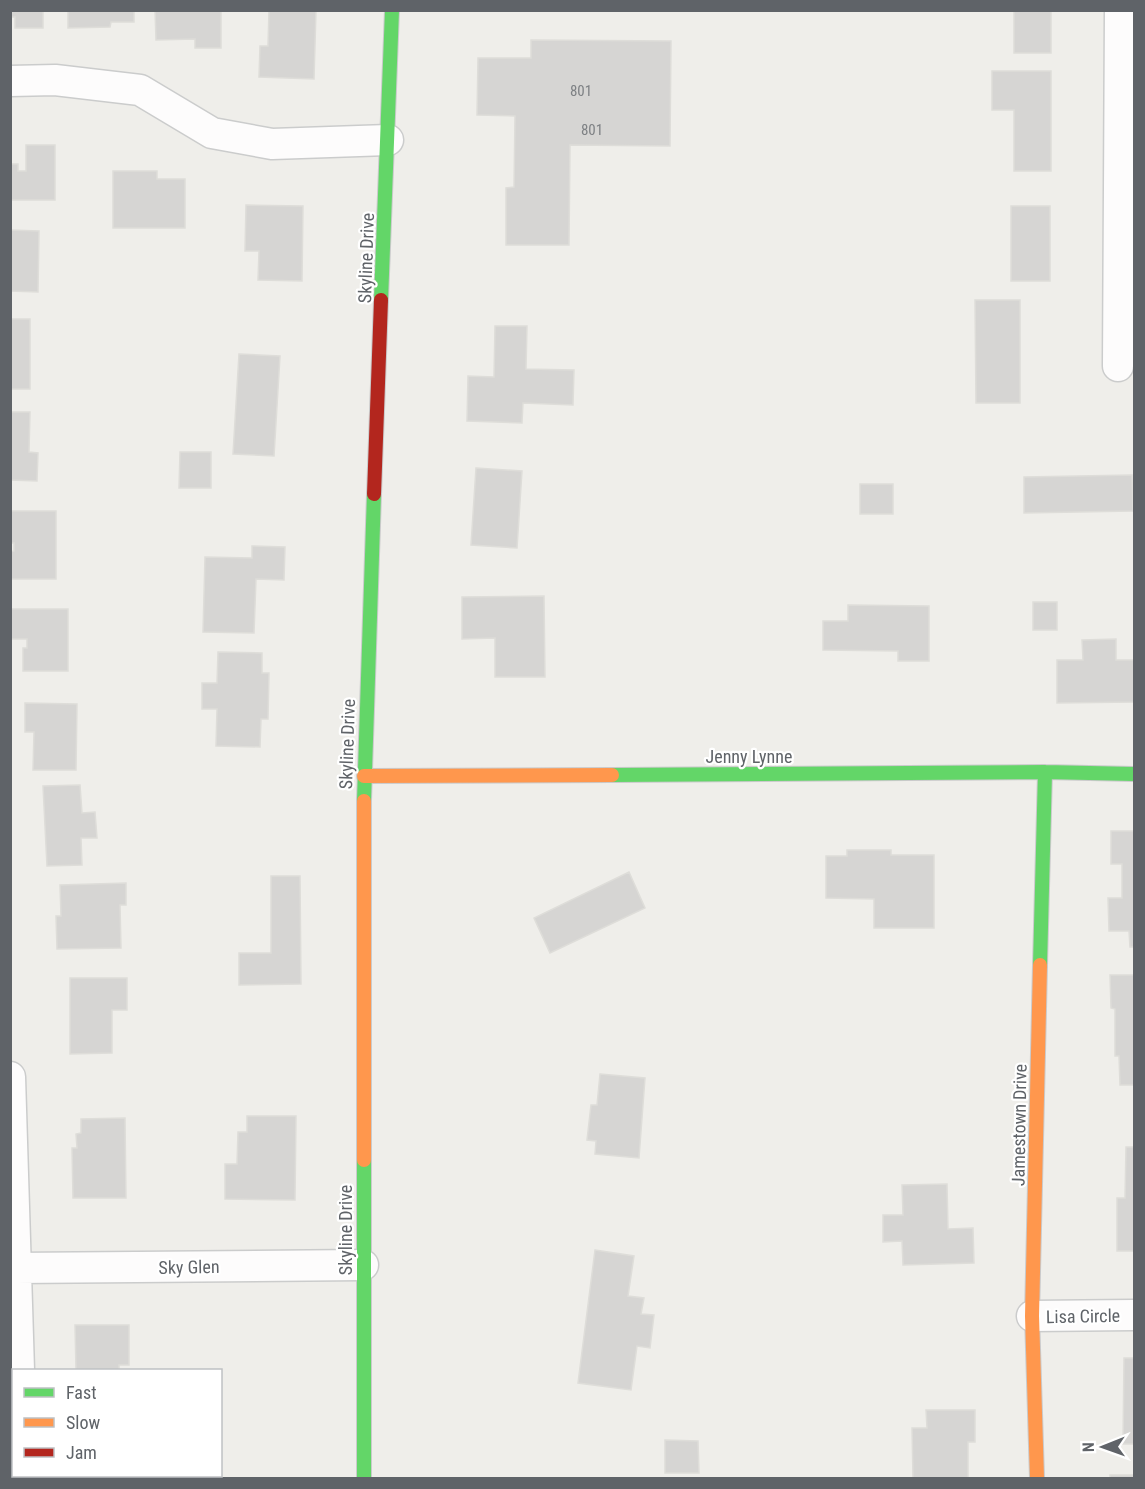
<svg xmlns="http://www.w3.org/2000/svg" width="1145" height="1489" viewBox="0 0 1145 1489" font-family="'Roboto Condensed',sans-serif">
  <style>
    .building { fill: #d6d5d3; stroke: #deddd9; stroke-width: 1.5 }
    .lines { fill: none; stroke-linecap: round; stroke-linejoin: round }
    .street-casing { stroke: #cbcccc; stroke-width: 33 }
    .fast-casing { stroke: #cacacb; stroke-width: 16 }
    .slow-casing { stroke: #cacacb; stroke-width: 16 }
    .jam-casing { stroke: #cacacb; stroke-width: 16 }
    .street { stroke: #fdfcfc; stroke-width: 30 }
    .fast { stroke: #63d668; stroke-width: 14 }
    .slow { stroke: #ff974d; stroke-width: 14 }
    .jam { stroke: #b3261e; stroke-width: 14 }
    .labels { text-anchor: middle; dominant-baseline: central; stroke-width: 4.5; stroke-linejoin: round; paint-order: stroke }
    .number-label { font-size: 15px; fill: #7e8184 }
    .street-label { font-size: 18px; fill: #5f6368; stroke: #fff }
  </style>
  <rect width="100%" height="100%" fill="#efeeea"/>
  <path class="building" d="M 10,10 L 43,10 L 43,28 L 15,28 L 15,17 L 10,17 Z
    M 68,10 L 134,10 L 134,22 L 111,22 L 110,27 L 68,28 Z
    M 155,10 L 221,10 L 221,48 L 195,48 L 195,39 L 156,40 Z
    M 269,10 L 316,10 L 314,79 L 259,77 L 260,46 L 268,46 Z
    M 1014,10 L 1051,10 L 1051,53 L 1014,53 Z
    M 531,40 L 671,41 L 670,146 L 570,145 L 569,245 L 506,245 L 506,188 L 514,187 L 515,116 L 477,115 L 478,58 L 531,58 Z
    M 992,71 L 1051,71 L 1051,171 L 1014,171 L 1014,110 L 992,110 Z
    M 26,145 L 55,145 L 55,200 L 10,200 L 10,164 L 18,164 L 18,171 L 26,171 Z
    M 113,171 L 157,171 L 157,179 L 185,179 L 185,228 L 113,228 Z
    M 246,205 L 303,206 L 302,281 L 258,280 L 259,251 L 245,251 Z
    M 1011,206 L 1050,206 L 1050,281 L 1011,281 Z
    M 10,230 L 39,231 L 38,292 L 10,291 Z
    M 975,300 L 1020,300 L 1020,403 L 976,403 Z
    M 10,319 L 30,319 L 30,389 L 10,389 Z
    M 495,326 L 527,326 L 526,369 L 574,370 L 573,405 L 523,403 L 522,423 L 467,421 L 468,376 L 494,377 Z
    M 239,354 L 280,356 L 274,456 L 233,454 Z
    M 10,412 L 30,412 L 29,452 L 38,453 L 37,481 L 10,480 Z
    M 180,452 L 211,452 L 211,488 L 179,488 Z
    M 476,468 L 522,471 L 517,548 L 471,545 Z
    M 1132,475 L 1133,511 L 1024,513 L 1024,477 Z
    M 860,484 L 893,484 L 893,514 L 860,514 Z
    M 10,511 L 56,511 L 56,579 L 10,579 L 10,552 L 14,551 L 14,543 L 10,543 Z
    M 252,546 L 285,547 L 284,580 L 256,579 L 254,633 L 203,632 L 205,557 L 252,558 Z
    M 544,596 L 545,677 L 495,677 L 495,638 L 462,639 L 462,597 Z
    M 1033,602 L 1057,602 L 1057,630 L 1033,630 Z
    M 848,605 L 929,606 L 929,661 L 898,661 L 898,651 L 823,650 L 823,621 L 848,621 Z
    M 10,609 L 68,609 L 68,671 L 23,671 L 23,648 L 27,648 L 27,639 L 10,639 Z
    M 1116,639 L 1116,660 L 1134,660 L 1134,702 L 1057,703 L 1057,660 L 1083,660 L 1082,640 Z
    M 218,652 L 262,653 L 262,673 L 269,673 L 268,719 L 261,719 L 260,747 L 216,746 L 217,709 L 202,709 L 202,683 L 217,683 Z
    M 25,703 L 77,704 L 76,770 L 33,770 L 34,732 L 25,732 Z
    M 80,785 L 82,813 L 95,812 L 97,838 L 81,838 L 82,865 L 47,866 L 43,786 Z
    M 1111,831 L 1134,831 L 1134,947 L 1130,947 L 1129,931 L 1109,931 L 1108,898 L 1122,898 L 1122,864 L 1111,864 Z
    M 847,850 L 891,850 L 891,855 L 934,855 L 934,928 L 874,928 L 874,899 L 826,898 L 826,856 L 847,856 Z
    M 629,872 L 645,908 L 550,953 L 534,918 Z
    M 271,876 L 300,876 L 301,984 L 239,985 L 239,953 L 271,953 Z
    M 126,883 L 126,905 L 120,905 L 121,948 L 57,949 L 56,916 L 61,916 L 60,885 Z
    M 1110,975 L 1134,975 L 1134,1085 L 1120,1085 L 1119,1056 L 1115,1056 L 1115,1009 L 1111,1008 Z
    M 70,978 L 127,978 L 127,1010 L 112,1010 L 112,1053 L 70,1054 Z
    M 600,1074 L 645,1078 L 639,1158 L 595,1154 L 596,1141 L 587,1140 L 591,1105 L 597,1105 Z
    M 247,1116 L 296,1116 L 295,1200 L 225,1199 L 225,1164 L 237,1164 L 238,1132 L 247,1132 Z
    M 125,1118 L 126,1198 L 73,1198 L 72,1148 L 77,1148 L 76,1134 L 81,1133 L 81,1119 Z
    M 1126,1147 L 1134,1147 L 1134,1251 L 1117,1251 L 1117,1198 L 1125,1198 Z
    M 947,1184 L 948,1229 L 973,1228 L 974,1263 L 903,1265 L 902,1241 L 883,1242 L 883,1215 L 903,1215 L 902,1185 Z
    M 595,1250 L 634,1256 L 628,1296 L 644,1298 L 641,1314 L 654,1315 L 650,1348 L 637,1346 L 631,1390 L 578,1383 Z
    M 75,1325 L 129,1325 L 129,1365 L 119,1365 L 119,1370 L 76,1370 Z
    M 1124,1358 L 1134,1358 L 1134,1444 L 1123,1444 Z
    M 926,1410 L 975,1410 L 975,1442 L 968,1442 L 968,1478 L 913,1478 L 912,1428 L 927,1428 Z
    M 665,1440 L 698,1441 L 699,1473 L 665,1473 Z
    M 1110,1475 L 1134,1475 L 1134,1478 L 1110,1478 Z
    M 80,1476 L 136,1476 L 136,1478 L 80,1478 Z"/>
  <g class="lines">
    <defs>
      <path id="street" d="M 10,81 L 55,80 L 140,90 L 212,133 L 272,144 L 388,140
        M 1118,366 L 1120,10
        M 10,1077 L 19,1370
        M 16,1268 L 363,1265
        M 1032,1316 L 1134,1315
        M 22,1476 L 22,1478"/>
      <path id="fast" d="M 381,300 L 392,10
        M 612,775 L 1045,772 L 1134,774
        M 364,801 L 374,494
        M 1040,965 L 1045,772
        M 364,1160 L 364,1478"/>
      <path id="slow" d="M 364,776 L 612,775
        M 364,801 L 364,1160
        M 1037,1478 L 1032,1316 L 1040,965"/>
      <path id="jam" d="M 374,494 L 381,300"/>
    </defs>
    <use href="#street" class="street-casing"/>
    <use href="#fast" class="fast-casing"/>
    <use href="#slow" class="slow-casing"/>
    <use href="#jam" class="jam-casing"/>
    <use href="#street" class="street"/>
    <use href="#fast" class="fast"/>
    <use href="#slow" class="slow"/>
    <use href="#jam" class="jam"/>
  </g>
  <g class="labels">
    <g class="number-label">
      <text x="581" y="91">801</text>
      <text x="592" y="130">801</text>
    </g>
    <g class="street-label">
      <text transform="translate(366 258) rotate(-88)">Skyline Drive</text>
      <text transform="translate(347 744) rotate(-88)">Skyline Drive</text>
      <text x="749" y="756">Jenny Lynne</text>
      <text transform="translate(1019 1125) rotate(-89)">Jamestown Drive</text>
      <text transform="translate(345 1230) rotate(-90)">Skyline Drive</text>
      <text transform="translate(189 1267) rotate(-1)">Sky Glen</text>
      <text transform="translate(1083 1316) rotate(-1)">Lisa Circle</text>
    </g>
  </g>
  <rect width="1145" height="1489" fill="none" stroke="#5f6368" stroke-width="24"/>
  <rect x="12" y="1369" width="210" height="108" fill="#ffffff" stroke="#bfc1c3" stroke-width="1.5"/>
  <rect x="24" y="1388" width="30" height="9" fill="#63d668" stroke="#bfc1c3" stroke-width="1.5"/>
  <text x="66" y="1399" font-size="18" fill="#5f6368">Fast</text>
  <rect x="24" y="1418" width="30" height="9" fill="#ff974d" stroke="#bfc1c3" stroke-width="1.5"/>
  <text x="66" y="1429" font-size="18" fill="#5f6368">Slow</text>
  <rect x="24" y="1448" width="30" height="9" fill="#b3261e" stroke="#bfc1c3" stroke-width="1.5"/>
  <text x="66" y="1459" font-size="18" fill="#5f6368">Jam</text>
  <g transform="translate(1103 1447) rotate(269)" stroke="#ffffff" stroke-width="4.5" paint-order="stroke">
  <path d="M0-4.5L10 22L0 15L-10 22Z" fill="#5f6368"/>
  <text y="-9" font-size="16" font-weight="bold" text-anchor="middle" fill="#5f6368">N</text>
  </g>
</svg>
